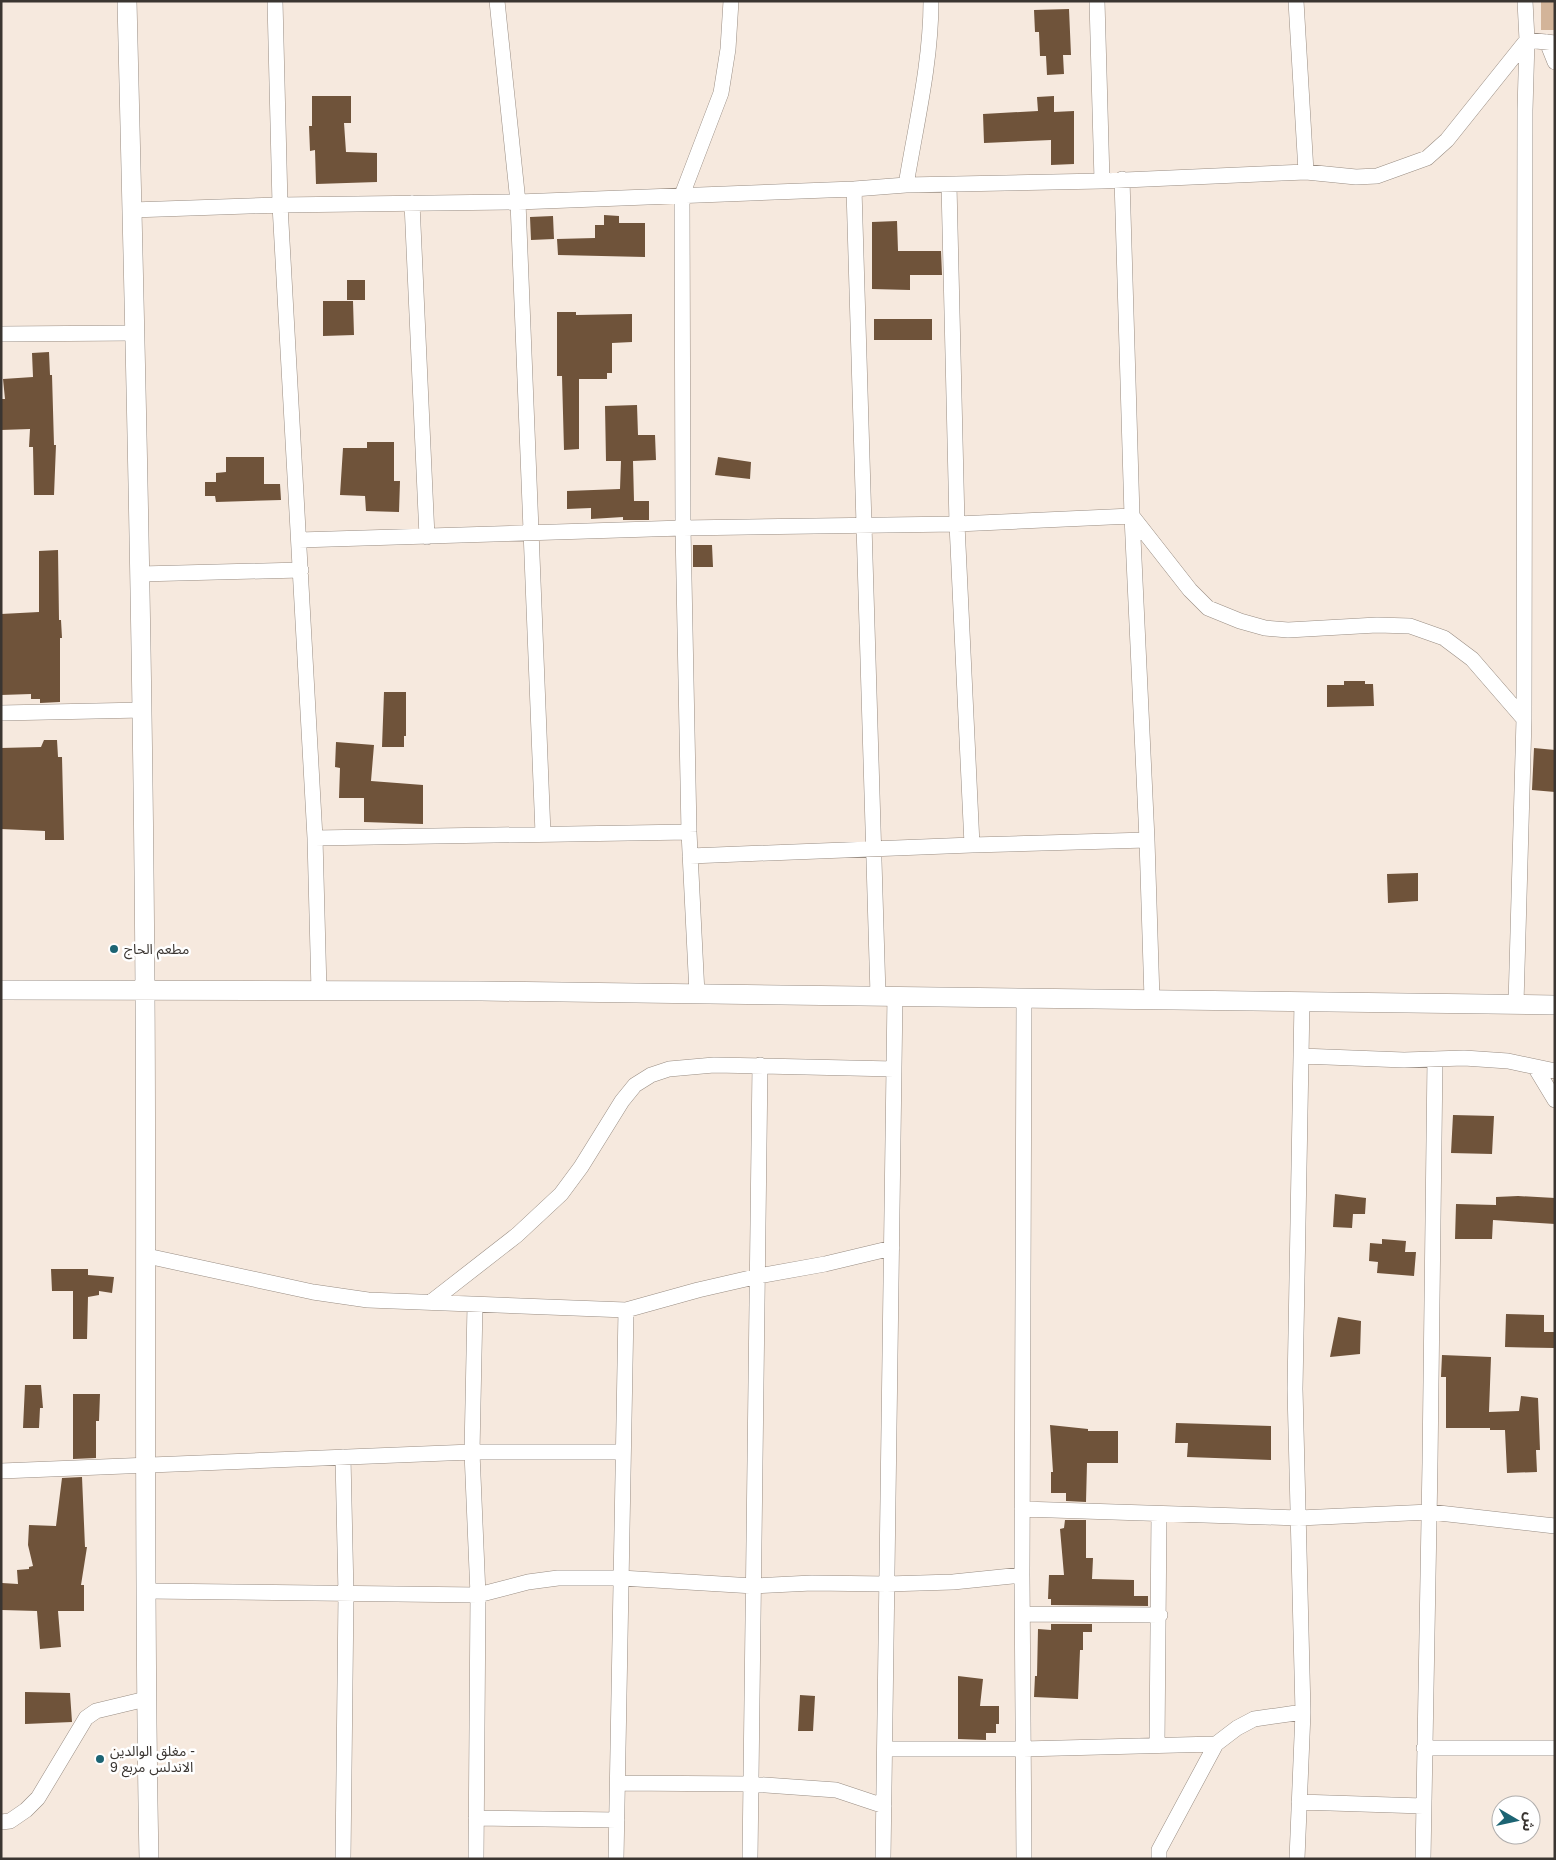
<svg xmlns="http://www.w3.org/2000/svg" width="1556" height="1860" viewBox="0 0 1556 1860" font-family="Arial,'Noto Sans Arabic',sans-serif">
  <style>
    .green { fill: #d3b499 }
    .building { fill: #6f533a }
    .lines { fill: none; stroke-linecap: round; stroke-linejoin: round }
    .minor-casing { stroke: #998d83; stroke-width: 16 }
    .tertiary-casing { stroke: #998d83; stroke-width: 20 }
    .minor { stroke: #fff; stroke-width: 15 }
    .tertiary { stroke: #fff; stroke-width: 19 }
    .poi-dot { fill: #1c6473; stroke: #fff; stroke-width: 2 }
    .labels { text-anchor: middle; dominant-baseline: central; stroke-width: 5; stroke-linejoin: round; paint-order: stroke }
    .poi-label { font-size: 14px; fill: #3a3531; stroke: #fff; text-anchor: start }
  </style>
  <rect width="100%" height="100%" fill="#f6e9de"/>
  <path class="green" d="M 1541,1 L 1555,1 L 1555,30 L 1541,30 Z"/>
  <path class="building" d="M 1069,9 L 1071,55 L 1063,55 L 1064,74 L 1047,75 L 1046,56 L 1040,56 L 1039,32 L 1035,32 L 1034,10 Z
    M 312,96 L 351,96 L 351,123 L 344,123 L 346,152 L 377,153 L 377,182 L 316,184 L 315,150 L 310,151 L 309,126 L 312,126 Z
    M 1054,96 L 1054,112 L 1074,111 L 1074,164 L 1051,165 L 1051,140 L 984,143 L 983,114 L 1038,111 L 1037,97 Z
    M 604,215 L 619,216 L 619,223 L 645,223 L 645,257 L 558,255 L 557,239 L 595,238 L 595,225 L 604,225 Z
    M 553,216 L 554,239 L 531,240 L 530,217 Z
    M 897,221 L 898,251 L 941,251 L 942,275 L 910,275 L 910,290 L 872,289 L 872,222 Z
    M 347,280 L 365,280 L 365,300 L 347,300 Z
    M 323,301 L 353,301 L 354,335 L 323,336 Z
    M 557,312 L 576,312 L 576,315 L 632,314 L 632,342 L 612,343 L 612,373 L 607,373 L 607,379 L 579,379 L 579,449 L 564,450 L 562,376 L 557,376 Z
    M 874,319 L 932,319 L 932,340 L 874,340 Z
    M 49,352 L 50,375 L 52,375 L 54,445 L 56,445 L 54,495 L 34,495 L 33,447 L 29,447 L 30,429 L 1,430 L 1,399 L 5,399 L 3,379 L 33,377 L 32,353 Z
    M 637,405 L 638,435 L 655,435 L 656,460 L 633,461 L 634,501 L 649,501 L 649,520 L 623,520 L 623,517 L 591,519 L 591,508 L 567,509 L 567,491 L 620,489 L 621,461 L 606,461 L 605,406 Z
    M 367,442 L 394,442 L 394,481 L 400,481 L 399,512 L 366,511 L 365,496 L 340,495 L 343,448 L 367,448 Z
    M 226,457 L 264,457 L 264,484 L 280,484 L 281,500 L 216,502 L 215,496 L 205,496 L 205,482 L 216,482 L 216,473 L 226,472 Z
    M 718,457 L 751,462 L 750,479 L 715,475 Z
    M 693,545 L 712,545 L 713,567 L 693,567 Z
    M 58,550 L 59,620 L 61,620 L 62,638 L 60,638 L 60,702 L 40,703 L 40,699 L 31,699 L 31,694 L 1,695 L 1,614 L 39,612 L 39,551 Z
    M 1344,681 L 1365,681 L 1365,684 L 1373,684 L 1374,706 L 1327,707 L 1327,685 L 1344,685 Z
    M 384,692 L 406,692 L 406,736 L 404,736 L 404,747 L 382,747 Z
    M 44,740 L 57,740 L 58,757 L 62,757 L 64,840 L 45,840 L 45,831 L 1,829 L 1,748 L 41,747 Z
    M 336,742 L 374,745 L 371,781 L 423,785 L 423,824 L 364,822 L 364,798 L 339,798 L 340,768 L 335,767 Z
    M 1534,748 L 1555,750 L 1555,792 L 1532,790 Z
    M 1418,873 L 1418,901 L 1388,903 L 1387,874 Z
    M 1453,1115 L 1494,1116 L 1492,1154 L 1451,1153 Z
    M 1335,1194 L 1366,1198 L 1365,1214 L 1353,1214 L 1352,1228 L 1333,1227 Z
    M 1518,1196 L 1555,1198 L 1555,1224 L 1493,1220 L 1492,1239 L 1455,1239 L 1456,1204 L 1496,1205 L 1496,1197 Z
    M 1382,1239 L 1406,1241 L 1405,1252 L 1416,1252 L 1414,1276 L 1377,1273 L 1378,1262 L 1369,1261 L 1370,1243 L 1382,1244 Z
    M 51,1269 L 88,1269 L 88,1275 L 114,1277 L 112,1293 L 99,1291 L 99,1295 L 88,1297 L 87,1339 L 73,1339 L 73,1291 L 52,1291 Z
    M 1506,1314 L 1544,1315 L 1544,1332 L 1555,1332 L 1554,1348 L 1505,1347 Z
    M 1338,1317 L 1361,1321 L 1360,1354 L 1330,1357 Z
    M 1442,1355 L 1491,1357 L 1489,1412 L 1519,1411 L 1521,1396 L 1538,1398 L 1540,1450 L 1536,1450 L 1537,1472 L 1507,1473 L 1505,1430 L 1490,1430 L 1490,1428 L 1446,1428 L 1446,1377 L 1441,1377 Z
    M 25,1385 L 41,1385 L 43,1408 L 40,1408 L 39,1428 L 23,1428 Z
    M 73,1394 L 100,1394 L 99,1421 L 96,1421 L 96,1458 L 73,1459 Z
    M 1176,1423 L 1271,1426 L 1271,1460 L 1187,1457 L 1188,1443 L 1175,1443 Z
    M 1050,1425 L 1088,1429 L 1088,1431 L 1118,1431 L 1118,1463 L 1087,1463 L 1086,1502 L 1066,1501 L 1066,1493 L 1051,1493 L 1051,1472 L 1053,1472 Z
    M 82,1477 L 85,1547 L 87,1547 L 81,1585 L 84,1585 L 84,1611 L 58,1611 L 61,1647 L 40,1649 L 37,1611 L 2,1610 L 2,1583 L 18,1584 L 17,1570 L 29,1569 L 29,1567 L 33,1566 L 28,1545 L 29,1525 L 56,1526 L 62,1478 Z
    M 1065,1520 L 1086,1520 L 1086,1558 L 1093,1558 L 1092,1579 L 1134,1580 L 1134,1596 L 1148,1596 L 1148,1606 L 1051,1605 L 1051,1599 L 1048,1599 L 1049,1575 L 1064,1575 L 1060,1529 L 1064,1528 Z
    M 1051,1624 L 1092,1624 L 1092,1632 L 1083,1632 L 1083,1650 L 1080,1650 L 1078,1699 L 1034,1697 L 1035,1676 L 1037,1676 L 1038,1629 L 1051,1630 Z
    M 958,1676 L 983,1679 L 980,1706 L 999,1706 L 999,1724 L 996,1724 L 996,1733 L 986,1733 L 986,1740 L 958,1739 Z
    M 25,1692 L 70,1693 L 72,1722 L 25,1724 Z
    M 800,1695 L 815,1696 L 813,1731 L 798,1731 Z"/>
  <g class="lines">
    <defs>
      <path id="minor" d="M 275,1 L 280,205 L 315,838 L 319,991
        M 497,1 L 518,202 L 543,834
        M 1097,1 L 1102,181
        M 1296,1 L 1306,172
        M 1527,40 L 1555,43
        M 1547,42 L 1555,62
        M 1122,179 L 1132,516 L 1147,840 L 1152,999
        M 906,185 C 916,124 931,63 931,1
        M 949,185 L 957,524 L 972,845
        M 854,189 L 878,995
        M 412,203 L 427,537
        M 132,210 L 280,205 L 518,202 L 854,189 L 906,185 L 1102,181 L 1306,172 L 1356,177 L 1377,176 L 1427,158 L 1447,140 L 1527,40
        M 1,334 L 134,333
        M 299,540 L 683,528 L 957,524 L 1132,516 L 1190,590 L 1208,608 L 1240,621 L 1265,628 L 1288,630 L 1377,625 L 1410,626 L 1444,638 L 1472,659 L 1524,719
        M 140,574 L 301,570
        M 1,713 L 143,710
        M 315,838 L 689,832
        M 690,856 L 972,845 L 1147,840
        M 697,994 L 689,832 L 683,528 L 682,195 L 721,93 L 728,49 L 731,1
        M 1024,998 L 1022,1575 L 1024,1859
        M 1516,1004 L 1524,719 L 1525,110 L 1527,40 L 1525,1
        M 1301,1056 L 1404,1060 L 1464,1058 L 1508,1061 L 1555,1071
        M 1535,1067 L 1555,1100
        M 147,1256 L 313,1292 L 368,1300 L 626,1310 L 698,1290 L 759,1276 L 825,1264 L 892,1248
        M 431,1302 L 517,1235 L 561,1194 L 581,1167 L 622,1101 L 635,1085 L 651,1075 L 669,1069 L 714,1065 L 894,1069
        M 475,1305 L 472,1452 L 623,1452
        M 343,1457 L 346,1594 L 343,1859
        M 1,1471 L 472,1452 L 478,1595 L 476,1859
        M 1022,1509 L 1299,1518 L 1430,1512 L 1555,1526
        M 147,1591 L 478,1595 L 528,1582 L 558,1578 L 621,1578 L 754,1586 L 812,1583 L 887,1584 L 953,1582 L 1022,1575
        M 1023,1614 L 1160,1615
        M 1157,1745 L 1159,1514
        M 1424,1748 L 1555,1748
        M 885,1749 L 1023,1749 L 1216,1744
        M 618,1783 L 751,1784 L 836,1790 L 884,1806
        M 1299,1802 L 1423,1806
        M 476,1818 L 617,1820
        M 1,1822 L 10,1821 L 26,1810 L 38,1798 L 86,1718 L 96,1711 L 146,1699
        M 616,1859 L 626,1310
        M 750,1859 L 760,1065
        M 883,1859 L 895,995
        M 1159,1859 L 1159,1850 L 1216,1744 L 1237,1728 L 1254,1719 L 1303,1712
        M 1297,1859 L 1303,1712 L 1295,1389 L 1302,1001
        M 1423,1859 L 1430,1463 L 1435,1059"/>
      <path id="tertiary" d="M 127,1 C 135,331 143,661 145,991 C 147,1280 143,1569 149,1859
        M 1,990 L 481,991 L 1555,1005"/>
    </defs>
    <use href="#minor" class="minor-casing"/>
    <use href="#tertiary" class="tertiary-casing"/>
    <use href="#minor" class="minor"/>
    <use href="#tertiary" class="tertiary"/>
  </g>
  <g class="poi-dot">
    <circle cx="114" cy="949" r="5"/>
    <circle cx="100" cy="1759" r="5"/>
  </g>
  <g class="labels">
    <g class="poi-label">
      <text x="124" y="949">مطعم الحاج</text>
      <text x="110" y="1751">مغلق الوالدين -<tspan x="110" dy="16">الاندلس مربع 9</tspan></text>
    </g>
  </g>
  <rect width="1556" height="1860" fill="none" stroke="#3a3531" stroke-width="5"/>
  <g transform="translate(1516 1820) rotate(99)"><circle r="24" fill="#ffffff" stroke="#b0aead"/>
  <path d="M0-4L9 19L0 12L-9 19Z" fill="#1c6473"/>
  <text y="-8" font-size="14" font-weight="bold" text-anchor="middle" fill="#3a3531">ش</text>
  </g>
</svg>
